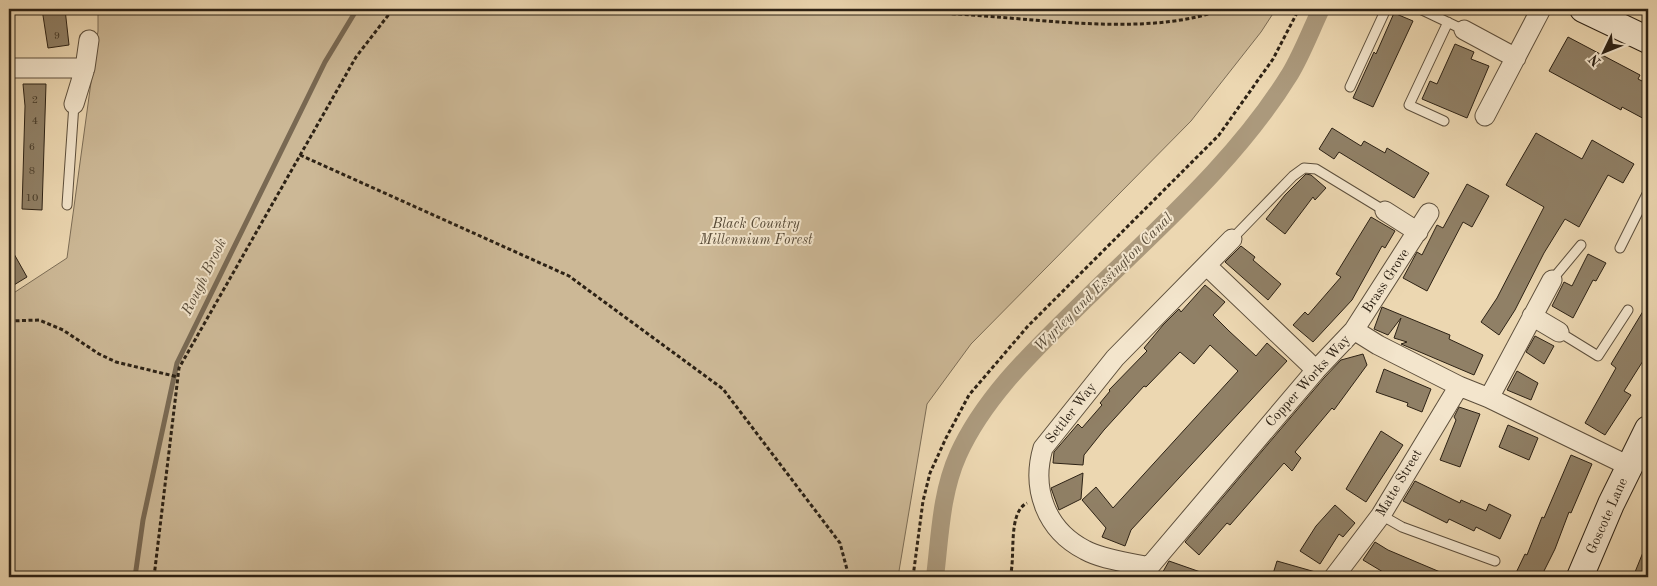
<svg xmlns="http://www.w3.org/2000/svg" width="1657" height="586" viewBox="0 0 1657 586" font-family="'Old Standard TT',serif">
  <style>
    .green { fill: #ccb896; stroke: #7c6d56 }
    .lines { fill: none; stroke-linecap: round; stroke-linejoin: round }
    .stream { stroke: #796953; stroke-width: 5 }
    .canal { stroke: #ab997c; stroke-width: 18 }
    .building { fill: #908066; stroke: #2d2215 }
    .lane-casing { stroke: #5d4f3c; stroke-width: 11 }
    .street-casing { stroke: #5d4f3c; stroke-width: 21 }
    .secondary-casing { stroke: #2d2215; stroke-width: 28 }
    .path { stroke: #2d2215; stroke-width: 3; stroke-dasharray: 4 2.5; stroke-linecap: butt }
    .lane { stroke: #f3e5cc; stroke-width: 9 }
    .street { stroke: #f3e5cc; stroke-width: 19 }
    .secondary { stroke: #f3e5cc; stroke-width: 26 }
    .labels { text-anchor: middle; dominant-baseline: central; stroke-width: 4; stroke-linejoin: round; paint-order: stroke }
    .number-label { font-size: 11px; fill: #463a29 }
    .park-label { font-size: 14px; font-style: italic; fill: #554835; stroke: #f3e5cc }
    .street-label { font-size: 14px; fill: #2d2215; stroke: #f3e5cc }
    .water-label { font-size: 15px; font-style: italic; fill: #594c39; stroke: #f3e5cc }
  </style>
  <rect width="100%" height="100%" fill="#ecd7b1"/>
  <filter id="stains"><feTurbulence type="fractalNoise" baseFrequency=".004" numOctaves="4"/><feColorMatrix values="0 0 0 0 .2 0 0 0 0 .09 0 0 0 0 .02 0 0 0 .5 -.17"/></filter>
  <radialGradient id="worn" r=".72"><stop offset=".6" stop-color="#630" stop-opacity="0"/><stop offset="1" stop-color="#630" stop-opacity=".3"/></radialGradient>
  <path class="green" d="M 98,9 L 1276,9 L 1261,32 L 1191,121 L 971,344 L 927,404 L 898,577 L 9,577 L 9,296 L 67,258 L 98,31 Z"/>
  <g class="lines">
    <path class="stream" d="M 135,577 L 143,520 L 177,363 L 325,62 L 357,9"/>
    <path class="canal" d="M 935,577 C 940,536 941,493 958,455 C 986,393 1040,345 1087,298 C 1158,228 1237,160 1290,74 C 1302,54 1311,30 1321,9"/>
  </g>
  <path class="building" d="M 42,9 L 65,9 L 69,45 L 48,48 Z
    M 1394,13 L 1413,21 L 1373,107 L 1353,98 L 1374,52 L 1376,54 Z
    M 1568,37 L 1640,75 L 1638,79 L 1648,84 L 1648,121 L 1622,107 L 1621,110 L 1549,71 Z
    M 1455,44 L 1474,52 L 1471,59 L 1489,66 L 1467,118 L 1422,99 L 1430,81 L 1437,84 Z
    M 23,84 L 46,84 L 42,210 L 22,209 L 25,106 Z
    M 1332,128 L 1361,146 L 1364,141 L 1385,153 L 1387,148 L 1429,173 L 1414,198 L 1339,152 L 1334,159 L 1319,149 Z
    M 1536,133 L 1582,159 L 1592,140 L 1634,164 L 1623,183 L 1608,175 L 1579,227 L 1565,219 L 1544,253 L 1515,310 L 1499,335 L 1481,322 L 1497,298 L 1544,207 L 1506,185 Z
    M 1306,174 L 1311,175 L 1326,188 L 1315,200 L 1313,197 L 1285,234 L 1266,219 L 1285,195 Z
    M 1467,184 L 1489,196 L 1472,227 L 1463,222 L 1427,291 L 1403,278 L 1417,252 L 1422,255 L 1437,225 L 1443,228 Z
    M 1371,217 L 1395,231 L 1385,248 L 1382,246 L 1352,300 L 1313,342 L 1293,325 L 1305,312 L 1308,315 L 1341,277 L 1336,274 Z
    M 9,245 L 27,277 L 9,288 Z
    M 1241,246 L 1255,257 L 1253,260 L 1281,284 L 1268,300 L 1225,262 Z
    M 1588,254 L 1606,263 L 1596,281 L 1593,280 L 1573,318 L 1552,306 L 1564,282 L 1572,286 Z
    M 1205,285 L 1225,302 L 1213,315 L 1229,331 L 1256,356 L 1267,343 L 1287,361 L 1131,530 L 1125,546 L 1102,537 L 1106,528 L 1082,500 L 1096,487 L 1113,508 L 1238,371 L 1210,345 L 1194,364 L 1180,352 L 1146,387 L 1144,386 L 1104,430 L 1084,455 L 1083,465 L 1053,463 L 1054,452 L 1078,424 L 1082,428 L 1102,405 L 1100,403 L 1110,391 L 1109,390 L 1147,351 L 1144,348 L 1163,325 L 1179,309 L 1181,312 Z
    M 1648,303 L 1648,353 L 1624,391 L 1631,395 L 1605,435 L 1585,423 L 1616,368 L 1611,364 Z
    M 1382,307 L 1450,335 L 1449,339 L 1483,355 L 1474,375 L 1401,344 L 1407,342 L 1394,338 L 1401,318 L 1388,335 L 1374,329 Z
    M 1535,336 L 1554,346 L 1544,364 L 1526,352 Z
    M 1363,354 L 1367,365 L 1334,410 L 1332,408 L 1295,452 L 1301,458 L 1292,471 L 1284,463 L 1230,525 L 1227,523 L 1199,555 L 1185,542 L 1324,378 L 1341,360 Z
    M 1384,369 L 1431,389 L 1422,412 L 1407,406 L 1408,403 L 1376,392 Z
    M 1517,371 L 1538,383 L 1531,400 L 1507,390 Z
    M 1459,407 L 1480,414 L 1460,467 L 1440,460 L 1456,420 L 1454,417 Z
    M 1508,425 L 1538,438 L 1529,460 L 1499,447 Z
    M 1381,431 L 1403,445 L 1366,502 L 1346,489 Z
    M 1571,455 L 1592,464 L 1571,513 L 1569,512 L 1555,549 L 1541,577 L 1514,577 L 1525,554 L 1527,555 L 1542,517 L 1544,518 Z
    M 1083,473 L 1081,499 L 1059,510 L 1051,488 Z
    M 1415,481 L 1460,503 L 1461,500 L 1486,511 L 1489,504 L 1511,515 L 1500,539 L 1476,527 L 1474,531 L 1449,519 L 1447,523 L 1403,501 Z
    M 1335,505 L 1355,523 L 1343,537 L 1339,534 L 1320,564 L 1300,551 L 1316,526 Z
    M 1648,540 L 1648,577 L 1633,577 Z
    M 1375,542 L 1388,550 L 1452,577 L 1395,577 L 1383,572 L 1363,560 Z
    M 1169,561 L 1209,575 L 1208,577 L 1160,577 Z
    M 1277,561 L 1319,573 L 1318,577 L 1272,577 Z"/>
  <g class="lines">
    <defs>
      <path id="lane" d="M 1420,9 L 1464,30
        M 1350,87 L 1386,9
        M 1444,121 L 1409,105 L 1448,22
        M 67,205 L 74,104
        M 1232,239 L 1293,176 L 1304,168 L 1316,169 L 1385,211
        M 1620,248 L 1648,192
        M 1552,280 L 1581,245
        M 1559,332 L 1598,356 L 1628,310
        M 1381,515 L 1402,527 L 1495,561"/>
      <path id="street" d="M 1464,30 L 1516,58
        M 9,68 L 85,68
        M 74,104 L 85,68 L 89,40
        M 1485,116 L 1541,9
        M 1385,211 L 1418,232
        M 1207,266 L 1316,370
        M 1532,316 L 1559,332
        M 1354,330 L 1429,213
        M 1489,398 L 1552,280
        M 1149,567 C 1129,562 1103,560 1085,550 C 1046,530 1031,489 1043,448 L 1115,358 L 1232,239
        M 1147,577 L 1149,567 L 1316,370 L 1354,330 L 1378,345 L 1459,386 L 1489,398 L 1629,466
        M 1334,577 L 1381,515 L 1459,386"/>
      <path id="secondary" d="M 1583,9 L 1648,40
        M 1580,577 L 1611,504 L 1648,429"/>
    </defs>
    <use href="#lane" class="lane-casing"/>
    <use href="#street" class="street-casing"/>
    <use href="#secondary" class="secondary-casing"/>
    <path class="path" d="M 861,9 L 871,11 C 913,12 954,13 996,17 C 1063,22 1160,34 1223,9
      M 300,155 L 569,276 L 723,389 L 840,543 L 849,577
      M 9,321 L 39,320 L 63,330 L 99,354 L 116,362 L 178,377
      M 154,577 L 179,368 L 356,57 L 393,9
      M 913,577 L 923,501 L 930,473 L 946,438 L 969,395 L 1028,326 L 1219,135 L 1273,59 L 1299,9
      M 1010,577 C 1016,557 1007,513 1027,503"/>
    <use href="#lane" class="lane"/>
    <use href="#street" class="street"/>
    <use href="#secondary" class="secondary"/>
  </g>
  <g class="labels">
    <g class="number-label">
      <text x="57" y="36">9</text>
      <text x="35" y="100">2</text>
      <text x="35" y="121">4</text>
      <text x="32" y="147">6</text>
      <text x="32" y="171">8</text>
      <text x="32" y="198">10</text>
    </g>
    <g class="park-label">
      <text x="756" y="224">Black Country<tspan x="756" dy="16">Millennium Forest</tspan></text>
    </g>
    <g class="street-label">
      <text transform="translate(1386 281) rotate(-57)">Brass Grove</text>
      <text transform="translate(1308 381) rotate(-48)">Copper Works Way</text>
      <text transform="translate(1071 413) rotate(-52)">Settler Way</text>
      <text transform="translate(1399 483) rotate(-59)">Matte Street</text>
      <text transform="translate(1607 516) rotate(-66)">Goscote Lane</text>
    </g>
    <g class="water-label">
      <text transform="translate(205 277) rotate(-64)">Rough Brook</text>
      <text transform="translate(1104 283) rotate(-45)">Wyrley and Essington Canal</text>
    </g>
  </g>
  <rect width="1657" height="586" fill="none" stroke="#ecd7b1" stroke-width="30"/>
  <rect x="10" y="10" width="1637" height="566" fill="none" stroke="#2d2215" stroke-width="2.5"/>
  <rect x="15" y="15" width="1627" height="556" fill="none" stroke="#2d2215"/>
  <g transform="translate(1604 52) rotate(227)" stroke="#f3e5cc" stroke-width="4" paint-order="stroke">
  <path d="M0-4L9 19L0 12L-9 19Z" fill="#2d2215"/>
  <text y="-8" font-size="14" font-weight="bold" text-anchor="middle" fill="#2d2215">N</text>
  </g>
  <rect width="100%" height="100%" filter="url(#stains)"/>
  <rect width="100%" height="100%" fill="url(#worn)"/>
</svg>
